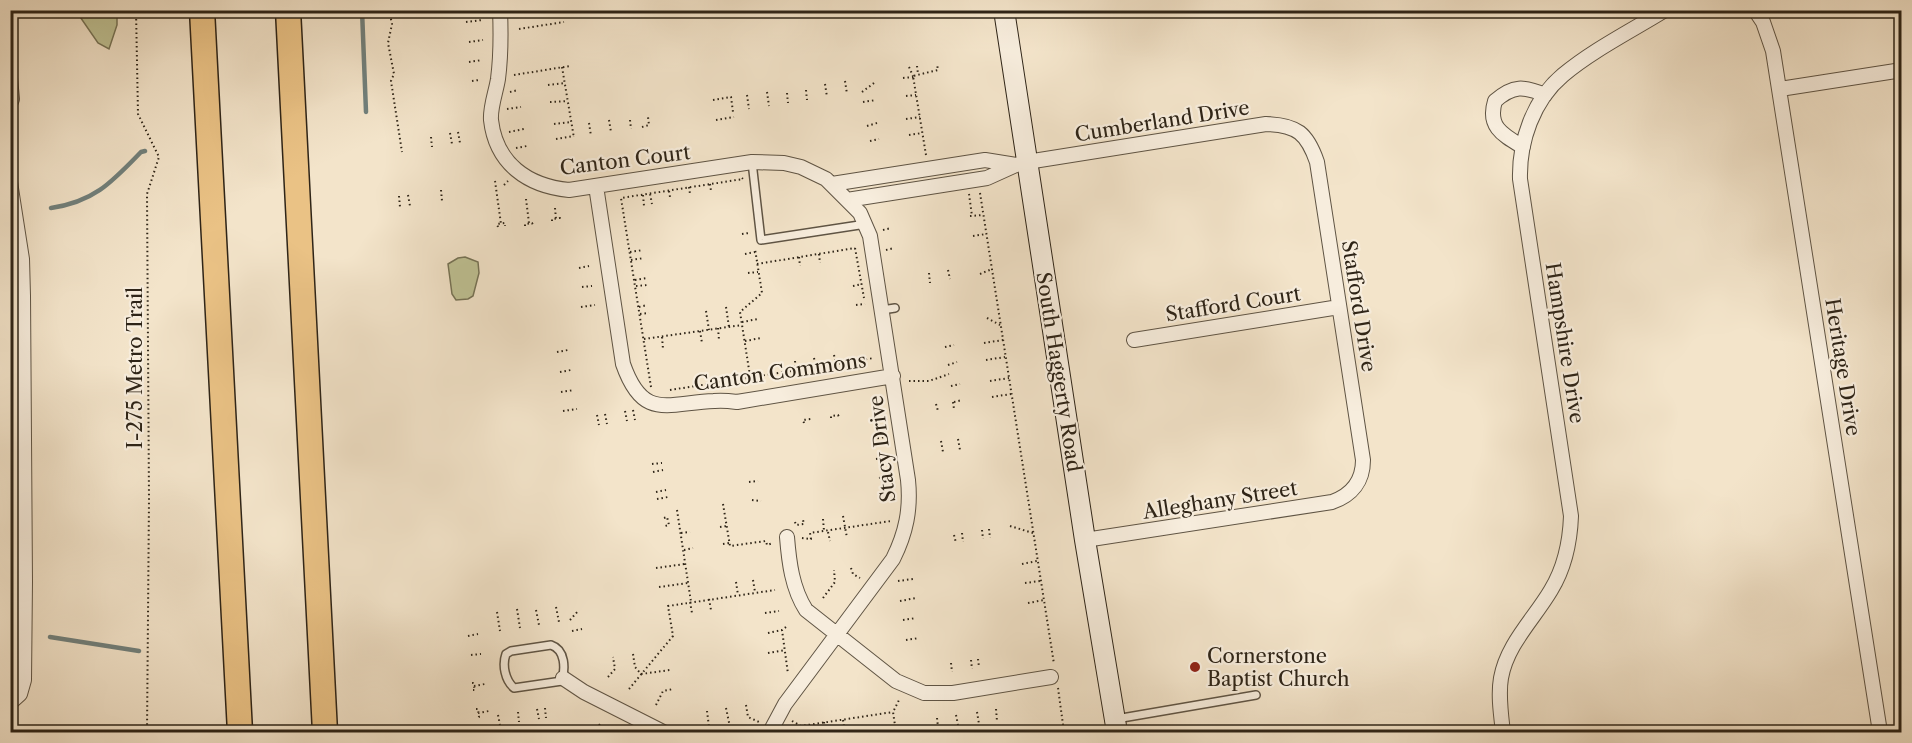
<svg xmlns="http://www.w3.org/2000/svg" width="1912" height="743" viewBox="0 0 1912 743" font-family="'Libre Caslon Text',serif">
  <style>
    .green { fill: #bfc294; stroke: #767356; stroke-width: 1.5 }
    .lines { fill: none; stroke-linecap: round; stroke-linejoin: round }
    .stream { stroke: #71807c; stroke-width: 4.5 }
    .service-casing { stroke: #5f5444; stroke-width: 10 }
    .minor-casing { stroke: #5f5444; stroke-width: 16 }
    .secondary-casing { stroke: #2e2417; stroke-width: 22 }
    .motorway-casing { stroke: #2e2417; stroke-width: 27 }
    .path { stroke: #2e2417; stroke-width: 2; stroke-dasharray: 1.5 3; stroke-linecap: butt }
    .service { stroke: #f7eddd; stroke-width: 7 }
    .minor { stroke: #f7eddd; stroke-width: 14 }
    .secondary { stroke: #f7eddd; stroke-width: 20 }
    .motorway { stroke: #eac285; stroke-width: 24 }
    .poi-dot { fill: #8f2418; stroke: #f7eddd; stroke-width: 2 }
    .labels { text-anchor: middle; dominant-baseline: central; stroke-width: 4.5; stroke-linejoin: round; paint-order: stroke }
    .street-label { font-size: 20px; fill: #2e2417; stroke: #f7eddd }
    .poi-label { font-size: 20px; fill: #2e2417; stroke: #f7eddd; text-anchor: start }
  </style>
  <rect width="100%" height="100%" fill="#f3e4ca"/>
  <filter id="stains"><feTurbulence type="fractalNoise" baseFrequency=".00333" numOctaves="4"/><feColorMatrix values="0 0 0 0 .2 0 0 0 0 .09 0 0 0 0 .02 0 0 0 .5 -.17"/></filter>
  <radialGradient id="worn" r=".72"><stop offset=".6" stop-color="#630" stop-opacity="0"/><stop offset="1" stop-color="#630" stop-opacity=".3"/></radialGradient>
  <path class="green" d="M 76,11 L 117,11 L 117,25 L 109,49 L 98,43 Z
    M 465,257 L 478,262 L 479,273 L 473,296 L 468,299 L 456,300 L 452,294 L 448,264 L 458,258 Z"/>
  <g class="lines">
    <path class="stream" d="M 362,10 L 366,112
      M 51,208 C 94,202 112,182 141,152 L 145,151
      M 50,637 L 139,651"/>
    <defs>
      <path id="service" d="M 752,162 L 761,240 L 866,224
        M 882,310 L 895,308
        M 551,645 C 566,650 565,669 562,681 L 514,688 C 505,680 502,665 506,654 L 511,651 Z
        M 1116,719 L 1256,695"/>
      <path id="minor" d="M 500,10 C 501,34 501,56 498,79 C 496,92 490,107 491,120 C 496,164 528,186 569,190 L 752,162 L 784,163 L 801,167 L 826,179 L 860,213 L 870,236 L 908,480 C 911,509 906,533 893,559 L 785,704 L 770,732
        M 1755,10 L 1763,22 L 1773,51 L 1880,732
        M 10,78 L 12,99 L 10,104
        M 1780,89 L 1902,70
        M 1523,147 C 1503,135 1487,127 1495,101 C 1513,85 1524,86 1545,95
        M 10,182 L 22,259 L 23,296 L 25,581 L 24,680 L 20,694 L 10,703
        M 832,184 L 985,160 L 1016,165
        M 596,186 L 623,364 C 643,421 667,403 714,401 C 722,400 730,401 737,402 L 893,376
        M 847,200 L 987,178 L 1016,165 L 1027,162 L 1266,124 C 1297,125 1307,133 1317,162 L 1363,460 C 1363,481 1352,495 1332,502 L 1085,540
        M 1134,340 L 1339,307
        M 787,537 C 789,562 792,588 806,610 L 896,681 L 924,693 L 953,693 L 1051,677
        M 563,678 L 584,692 L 663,732
        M 1503,732 C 1501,715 1498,695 1501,678 C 1507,644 1534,619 1551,590 C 1565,567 1570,543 1571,516 L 1520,179 C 1519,142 1533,100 1563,75 C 1593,50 1631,31 1665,10"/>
      <path id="secondary" d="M 1004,10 L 1085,540 L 1117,732"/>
      <path id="motorway" d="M 202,10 L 240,732
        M 288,10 L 325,732"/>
    </defs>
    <use href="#service" class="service-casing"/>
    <use href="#minor" class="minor-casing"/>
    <use href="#secondary" class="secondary-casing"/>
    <use href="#motorway" class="motorway-casing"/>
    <path class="path" d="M 136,10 L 138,114 L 159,157 L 147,194 L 149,499 L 147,732
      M 389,10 L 392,24 L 388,43 L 394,74 L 391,81 L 402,152
      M 517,16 L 525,14
      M 466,22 L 482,20
      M 519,29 L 564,22
      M 469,42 L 483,40
      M 469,62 L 482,60
      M 917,66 L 918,74
      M 562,67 L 574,138
      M 909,67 L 913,76
      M 514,75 L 570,66
      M 903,78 L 914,77
      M 472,81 L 479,80
      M 845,81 L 847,94
      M 825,84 L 827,97
      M 548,85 L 565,83
      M 806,90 L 807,100
      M 510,92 L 518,90
      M 767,92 L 769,106
      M 862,92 L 874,83
      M 787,93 L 788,103
      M 747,95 L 749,109
      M 906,96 L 916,95
      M 713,100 L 731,97 L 733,112
      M 550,102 L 568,101
      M 863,102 L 876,100
      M 507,109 L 521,107
      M 906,119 L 920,117
      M 609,120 L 611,132
      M 630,120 L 631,129
      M 716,120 L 734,117
      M 589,123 L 591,136
      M 554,124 L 571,122
      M 867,126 L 877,123
      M 642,127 L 649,125 L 648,117
      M 458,132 L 460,143
      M 509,132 L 524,129
      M 450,133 L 452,144
      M 909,135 L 922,133
      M 431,137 L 432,147
      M 556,139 L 574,136
      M 870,141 L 879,139
      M 516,148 L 527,146
      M 926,155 L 913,76 L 938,70 L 937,64
      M 495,181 L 501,224
      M 710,184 L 711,191
      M 504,185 L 508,181
      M 689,187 L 690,194
      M 441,190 L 442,201
      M 669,191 L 670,197
      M 980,193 L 1054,664
      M 650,194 L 652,204
      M 969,194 L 972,216
      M 408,195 L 410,206
      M 643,195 L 644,206
      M 399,196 L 400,207
      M 526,199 L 529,223
      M 555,208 L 556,219
      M 970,216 L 983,215
      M 552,221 L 552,219 L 560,218 L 560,220
      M 525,226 L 525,224 L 532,223 L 533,225
      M 498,227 L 497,224 L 505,223 L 505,226
      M 883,230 L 891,228
      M 742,234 L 749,233
      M 973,236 L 986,234
      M 855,248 L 864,298
      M 886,250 L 894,248
      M 630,252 L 643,250
      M 745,254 L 755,252
      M 819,254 L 820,263
      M 799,257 L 800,266
      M 631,260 L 644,258
      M 757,264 L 855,248
      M 579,268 L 589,266
      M 948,270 L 950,279
      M 748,273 L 758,272
      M 929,273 L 930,283
      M 980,274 L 992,269
      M 635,280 L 647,278
      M 636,286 L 648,285
      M 853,286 L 862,284
      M 582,287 L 592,286
      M 856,305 L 865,304
      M 581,307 L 595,305
      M 639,307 L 647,305
      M 726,307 L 729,327
      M 706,311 L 709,330
      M 640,314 L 649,313
      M 987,318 L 1000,325
      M 742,322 L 758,319
      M 718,328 L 719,340
      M 700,331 L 702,343
      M 662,337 L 663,349
      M 644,339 L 742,325
      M 745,341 L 761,338
      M 984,343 L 1003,340
      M 945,347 L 954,345
      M 557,352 L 568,350
      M 834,355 L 836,364
      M 814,358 L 816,367
      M 986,360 L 1005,357
      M 795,361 L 796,370
      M 948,365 L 957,362
      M 560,372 L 571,370
      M 750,376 L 740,312 L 762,293 L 755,249
      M 909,381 L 929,381 L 949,374
      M 990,381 L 1009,378
      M 951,386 L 960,384
      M 651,387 L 621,198 L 743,179 L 742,178
      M 670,390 L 874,358
      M 561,392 L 574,390
      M 992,397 L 1011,394
      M 953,402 L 954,409
      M 954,402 L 962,400
      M 936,404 L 938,411
      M 633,410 L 635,420
      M 563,411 L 577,409
      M 625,411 L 627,421
      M 605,414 L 607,424
      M 597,415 L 599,425
      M 831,418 L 831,416 L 838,415 L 839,417
      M 804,423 L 803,420 L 811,419 L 811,421
      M 873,439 L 885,437
      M 958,439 L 960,450
      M 941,441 L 943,452
      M 876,459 L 889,457
      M 652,464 L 662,463
      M 653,472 L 663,470
      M 879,478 L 892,476
      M 749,482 L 758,481
      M 656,492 L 666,490
      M 657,499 L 668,497
      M 752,500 L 761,501
      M 723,504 L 730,546 L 766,541 L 767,545 L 773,543
      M 677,510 L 691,602
      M 843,516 L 847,538
      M 664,518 L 667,517 L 669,525 L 665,526
      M 823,519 L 824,531
      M 795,522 L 796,525 L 804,524 L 803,520
      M 1010,526 L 1033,533
      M 720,527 L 727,526
      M 989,529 L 990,538
      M 982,530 L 983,539
      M 828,532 L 830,541
      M 681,533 L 690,532
      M 962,533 L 963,542
      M 954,535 L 956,543
      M 802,538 L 811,539 L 810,533 L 891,521
      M 723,544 L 729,543
      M 684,550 L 693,548
      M 1022,564 L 1037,561
      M 656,568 L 685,564
      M 851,568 L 853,574 L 860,578
      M 753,580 L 755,592
      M 898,581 L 913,579
      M 736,582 L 738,595
      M 1025,583 L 1040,581
      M 659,587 L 688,583
      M 823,598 L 835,582 L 834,570
      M 709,599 L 711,610
      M 900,601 L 916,598
      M 690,602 L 692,613
      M 1028,603 L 1044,600
      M 556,607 L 559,622
      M 517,609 L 520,628
      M 536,610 L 539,625
      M 497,612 L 500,631
      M 765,613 L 779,611
      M 570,620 L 579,610
      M 903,620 L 916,618
      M 786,627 L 782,630 L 788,674
      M 572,631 L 582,629
      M 768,633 L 782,630
      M 468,636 L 478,634
      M 906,640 L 919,638
      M 768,653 L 785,650
      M 633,654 L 635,667 L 641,674 L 670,670
      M 471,655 L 481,654
      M 978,659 L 979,667
      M 971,660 L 972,669
      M 951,663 L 952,672
      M 608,677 L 615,669 L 613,657
      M 472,683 L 473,683 L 475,690 L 473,690
      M 474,686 L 485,684
      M 1058,688 L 1064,732
      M 629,689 L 673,636 L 668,606 L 775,590
      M 656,705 L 663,691 L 673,689
      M 746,705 L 748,717 L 759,722
      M 545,708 L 546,718
      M 726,708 L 731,732
      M 476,709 L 478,709 L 479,717 L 477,718
      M 537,709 L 539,719
      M 996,709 L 997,721
      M 707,711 L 709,727
      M 518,712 L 519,722
      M 977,712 L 979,724
      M 478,713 L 489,711
      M 498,715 L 500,725
      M 956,715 L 958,725
      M 937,718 L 938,727
      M 843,720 L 845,732
      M 792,721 L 801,726 L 893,712
      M 824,722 L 825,732
      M 593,732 L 601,723
      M 896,732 L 893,712 L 900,698"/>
    <use href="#service" class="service"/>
    <use href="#minor" class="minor"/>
    <use href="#secondary" class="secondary"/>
    <use href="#motorway" class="motorway"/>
  </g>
  <circle class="poi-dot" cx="1195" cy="667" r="6"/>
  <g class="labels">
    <g class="street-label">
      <text transform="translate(1162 121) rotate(-9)">Cumberland Drive</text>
      <text transform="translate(625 160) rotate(-7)">Canton Court</text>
      <text transform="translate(1233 304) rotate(-9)">Stafford Court</text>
      <text transform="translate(1359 306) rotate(81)">Stafford Drive</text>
      <text transform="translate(1565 343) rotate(81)">Hampshire Drive</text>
      <text transform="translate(1843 367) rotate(81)">Heritage Drive</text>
      <text transform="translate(135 368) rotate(-90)">I-275 Metro Trail</text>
      <text transform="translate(780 372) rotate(-8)">Canton Commons</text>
      <text transform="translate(1059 372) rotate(81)">South Haggerty Road</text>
      <text transform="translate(882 449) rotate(-97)">Stacy Drive</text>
      <text transform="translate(1220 500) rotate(-9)">Alleghany Street</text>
    </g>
    <g class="poi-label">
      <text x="1207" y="656">Cornerstone<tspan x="1207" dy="23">Baptist Church</tspan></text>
    </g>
  </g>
  <rect width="1912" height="743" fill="none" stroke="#f3e4ca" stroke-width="36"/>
  <rect x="12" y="12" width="1888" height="719" fill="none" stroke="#2e2417" stroke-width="3"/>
  <rect x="18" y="18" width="1876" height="707" fill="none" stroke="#2e2417" stroke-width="1.5"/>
  <rect width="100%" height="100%" filter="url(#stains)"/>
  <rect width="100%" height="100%" fill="url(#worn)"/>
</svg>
